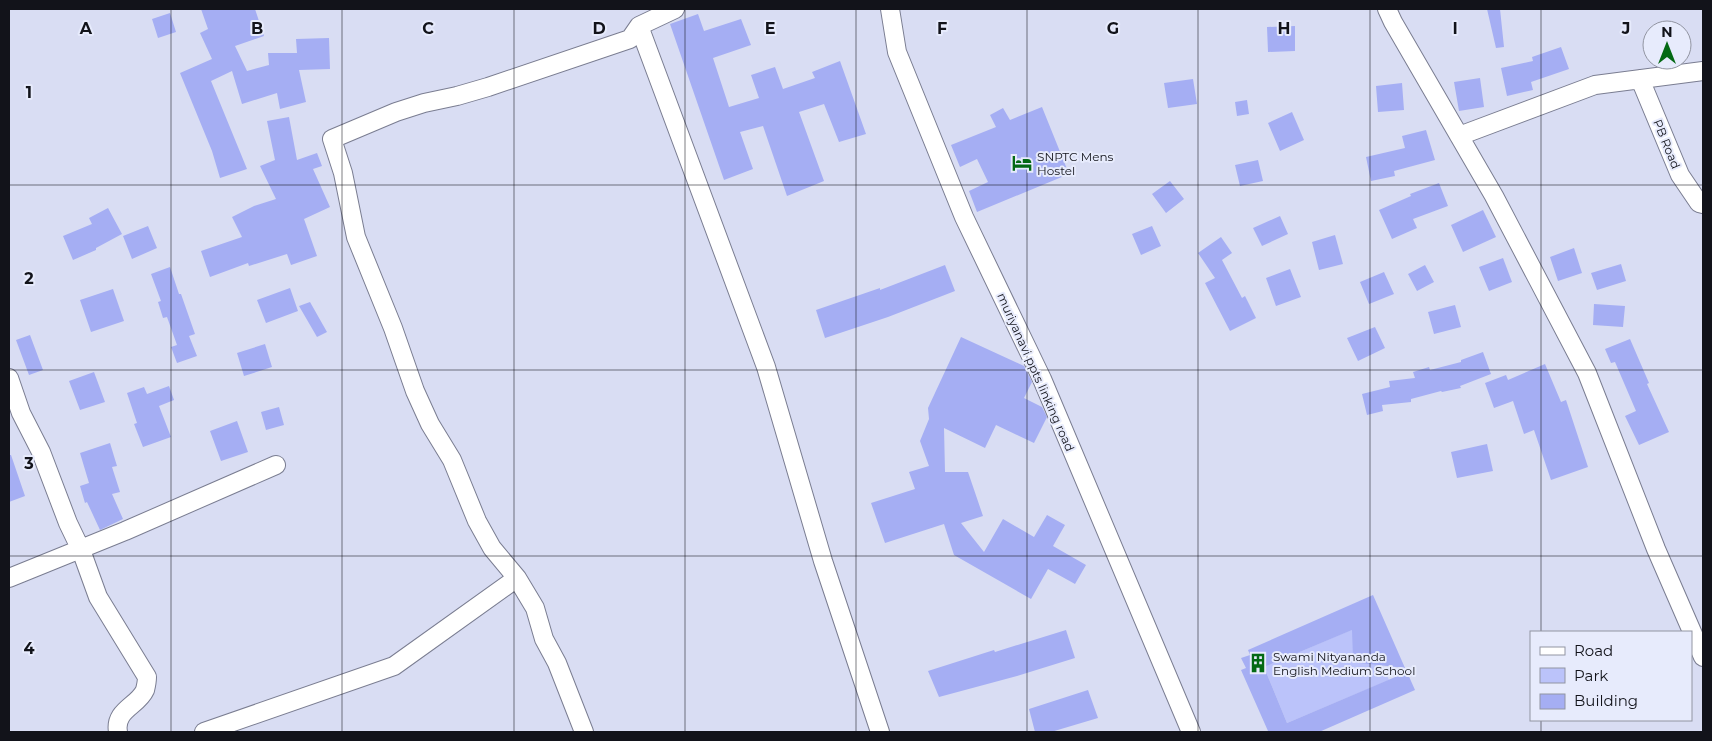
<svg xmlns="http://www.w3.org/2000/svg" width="1712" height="741" viewBox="0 0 1712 741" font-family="Montserrat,sans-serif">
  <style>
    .green { fill: #bbc3fa }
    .building { fill: #a5aef3 }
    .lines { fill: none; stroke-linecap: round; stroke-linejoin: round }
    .minor-casing { stroke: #7a7d91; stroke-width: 20 }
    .minor { stroke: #fff; stroke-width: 18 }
    .grid { fill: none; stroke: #12131a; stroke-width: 1; stroke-opacity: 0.55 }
    .labels { text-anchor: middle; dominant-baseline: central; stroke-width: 4; stroke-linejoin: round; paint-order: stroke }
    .street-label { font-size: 12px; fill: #12131a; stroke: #e7ebfc }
    .poi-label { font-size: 12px; fill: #12131a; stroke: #e7ebfc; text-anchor: start }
    .grid-label { font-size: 16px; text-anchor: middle; font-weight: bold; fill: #12131a; stroke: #e7ebfc; stroke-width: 4; stroke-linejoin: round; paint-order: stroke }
  </style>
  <rect width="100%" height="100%" fill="#d9ddf3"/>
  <path class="green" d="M 1363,625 L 1360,641 L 1353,647 L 1353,658 L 1360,663 L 1380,659 L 1389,680 L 1287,723 L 1264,667 Z"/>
  <path class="building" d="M 201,9 L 255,9 L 264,36 L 235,46 L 247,71 L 269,65 L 268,53 L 297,53 L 296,39 L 329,38 L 330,69 L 299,70 L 306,102 L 280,109 L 277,93 L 242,104 L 232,71 L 211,81 L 247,169 L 220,178 L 212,151 L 180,73 L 212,59 L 200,33 L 208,29 Z
    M 1487,9 L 1500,9 L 1504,47 L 1496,48 Z
    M 170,13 L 176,32 L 158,38 L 152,19 Z
    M 698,14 L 704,31 L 741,19 L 751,45 L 713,58 L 729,107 L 759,98 L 751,75 L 775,67 L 783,89 L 815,78 L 812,72 L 840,61 L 866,134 L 839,142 L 824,104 L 799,112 L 824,181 L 787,196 L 763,126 L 740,132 L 753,169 L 724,180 L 670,24 Z
    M 1295,26 L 1295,51 L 1268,52 L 1267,27 Z
    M 1561,47 L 1569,69 L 1531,82 L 1533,90 L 1507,96 L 1501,68 L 1533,61 L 1532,57 Z
    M 1480,78 L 1484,107 L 1459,111 L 1454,82 Z
    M 1193,79 L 1197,104 L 1168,108 L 1164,83 Z
    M 1402,83 L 1404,110 L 1378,112 L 1376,86 Z
    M 1247,100 L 1249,114 L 1237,116 L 1235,102 Z
    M 1042,107 L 1069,174 L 977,212 L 969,191 L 988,182 L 977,159 L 960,167 L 951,145 L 996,127 L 990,115 L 1003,108 L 1010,120 Z
    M 1292,112 L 1304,140 L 1280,151 L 1268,123 Z
    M 289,117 L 297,160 L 317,153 L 322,166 L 313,169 L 330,207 L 304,219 L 317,256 L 291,265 L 287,254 L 249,266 L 248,263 L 210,277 L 201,251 L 242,237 L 232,217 L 254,206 L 276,199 L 260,166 L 275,160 L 267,121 Z
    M 1426,130 L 1435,160 L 1394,171 L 1395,176 L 1371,181 L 1366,157 L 1405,148 L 1402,136 Z
    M 1258,160 L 1263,181 L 1240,186 L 1235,165 Z
    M 1170,181 L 1184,199 L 1166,213 L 1152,194 Z
    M 1439,183 L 1448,206 L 1413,219 L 1417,228 L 1392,239 L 1379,210 L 1411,196 L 1410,194 Z
    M 108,208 L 122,234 L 96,248 L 96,250 L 73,260 L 63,236 L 92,224 L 89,218 Z
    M 1483,210 L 1496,237 L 1463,252 L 1451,225 Z
    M 1280,216 L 1288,234 L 1262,246 L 1253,228 Z
    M 148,226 L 157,248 L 132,259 L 123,236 Z
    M 1152,226 L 1161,246 L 1141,255 L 1132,234 Z
    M 1335,235 L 1343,264 L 1319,270 L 1312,242 Z
    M 1221,237 L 1232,253 L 1222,260 L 1242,298 L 1245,296 L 1256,318 L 1230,331 L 1205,283 L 1215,278 L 1198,253 Z
    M 1574,248 L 1582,273 L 1558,281 L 1550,257 Z
    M 1503,258 L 1512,282 L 1489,291 L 1479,267 Z
    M 1621,264 L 1626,281 L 1597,290 L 1591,273 Z
    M 945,265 L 955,291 L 888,317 L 825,338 L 816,310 L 880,288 L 880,290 Z
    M 1425,265 L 1434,282 L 1417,291 L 1408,274 Z
    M 170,267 L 179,294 L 181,294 L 195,334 L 189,336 L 197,356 L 177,363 L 171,347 L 177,345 L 167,317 L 163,318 L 158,302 L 161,301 L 151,274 Z
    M 1290,269 L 1301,297 L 1276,306 L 1266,278 Z
    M 1384,272 L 1394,294 L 1369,304 L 1360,282 Z
    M 290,288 L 298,311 L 266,323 L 257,300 Z
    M 113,289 L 124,321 L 91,332 L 80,300 Z
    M 310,302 L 327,332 L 317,337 L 299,306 Z
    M 1594,304 L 1625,306 L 1623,327 L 1593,325 Z
    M 1455,305 L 1461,327 L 1434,334 L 1428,312 Z
    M 1375,327 L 1385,348 L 1358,361 L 1347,338 Z
    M 30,335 L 43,370 L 29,375 L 16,340 Z
    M 961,337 L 1024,366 L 1032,382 L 1024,398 L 1042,407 L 1047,417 L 1034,443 L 996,425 L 985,448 L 944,428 L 945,472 L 968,472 L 983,516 L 961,523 L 984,552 L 1003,519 L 1034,537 L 1047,515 L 1065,525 L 1053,546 L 1086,565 L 1075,584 L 1048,569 L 1031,599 L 954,555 L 944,524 L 885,543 L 871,503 L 915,489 L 909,472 L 929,466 L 920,441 L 929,419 L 928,408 Z
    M 1630,339 L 1649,383 L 1647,384 L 1669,432 L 1639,445 L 1625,416 L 1636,411 L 1615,362 L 1611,363 L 1605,349 Z
    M 265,344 L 272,367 L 244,376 L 237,353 Z
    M 1483,352 L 1491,374 L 1460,386 L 1461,388 L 1442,392 L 1441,391 L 1411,399 L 1411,402 L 1382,405 L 1383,411 L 1367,415 L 1362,394 L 1390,387 L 1389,381 L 1415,378 L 1413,372 L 1429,367 L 1430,370 L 1461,362 L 1461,360 Z
    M 1545,364 L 1561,402 L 1566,400 L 1588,467 L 1551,480 L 1534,430 L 1524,434 L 1513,401 L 1494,408 L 1485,383 L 1506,375 L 1508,380 Z
    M 94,372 L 105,402 L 80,410 L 69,381 Z
    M 169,386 L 174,400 L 159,406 L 171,437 L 143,447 L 134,424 L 137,423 L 127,393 L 144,387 L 147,394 Z
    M 279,407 L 284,425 L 266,430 L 261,412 Z
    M 237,421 L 248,452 L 221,461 L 210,431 Z
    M 110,443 L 117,466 L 112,467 L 120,492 L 112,494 L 123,519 L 100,530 L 87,502 L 85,503 L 80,486 L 89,483 L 80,453 Z
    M 1487,444 L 1493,471 L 1457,478 L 1451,452 Z
    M 9,455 L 11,455 L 25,496 L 9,502 Z
    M 1373,595 L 1405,668 L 1360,663 L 1353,658 L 1352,630 L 1264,667 L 1287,723 L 1407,672 L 1415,690 L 1319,732 L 1265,732 L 1268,731 L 1241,670 L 1246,668 L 1241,658 L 1250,655 L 1248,650 Z
    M 1066,630 L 1075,658 L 1017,676 L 939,697 L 928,671 L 994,650 L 995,652 Z
    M 1088,690 L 1098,718 L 1051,732 L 1035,732 L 1029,709 Z"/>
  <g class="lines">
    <defs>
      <path id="minor" d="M 890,9 L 897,52 L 964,217 L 1042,379 L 1191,732
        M 1387,9 L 1393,22 L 1494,196 L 1587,373 L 1656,549 L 1703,657
        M 639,26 L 766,367 L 823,561 L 880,732
        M 1640,79 L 1680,175 L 1699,203 L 1703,204
        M 1459,136 L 1595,85 L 1703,71
        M 9,378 L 21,413 L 41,452 L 68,523 L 81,550 L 98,597 L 147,677 C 147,681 146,686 145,690 C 138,706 114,710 118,732
        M 9,578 L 125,531 L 276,465
        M 204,732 L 394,666 L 517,578
        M 584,732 L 557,663 L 544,639 L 535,608 L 517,578 L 492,548 L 477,521 L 452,460 L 430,424 L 415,391 L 393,328 L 356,237 L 343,173 L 332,139 L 396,112 L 424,103 L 457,96 L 488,87 L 630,39 L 639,26 L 675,9"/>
    </defs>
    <use href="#minor" class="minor-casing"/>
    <use href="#minor" class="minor"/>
  </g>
  <path class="grid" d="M 171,9 L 171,732M 342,9 L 342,732M 514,9 L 514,732M 685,9 L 685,732M 856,9 L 856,732M 1027,9 L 1027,732M 1198,9 L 1198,732M 1370,9 L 1370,732M 1541,9 L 1541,632M 9,185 L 1703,185M 9,370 L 1703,370M 9,556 L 1703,556M 1541,720 L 1541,732"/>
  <defs>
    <symbol id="hotel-bare" viewBox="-9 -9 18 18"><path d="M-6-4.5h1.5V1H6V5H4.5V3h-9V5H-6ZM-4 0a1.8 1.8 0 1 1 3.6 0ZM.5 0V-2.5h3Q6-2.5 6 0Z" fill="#046914" stroke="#e7ebfc" stroke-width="2.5" paint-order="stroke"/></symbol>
    <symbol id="building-bare" viewBox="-9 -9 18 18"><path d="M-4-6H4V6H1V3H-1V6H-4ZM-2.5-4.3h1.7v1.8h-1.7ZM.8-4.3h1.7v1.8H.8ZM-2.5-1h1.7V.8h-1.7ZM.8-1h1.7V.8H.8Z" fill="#046914" stroke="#e7ebfc" stroke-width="2.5" paint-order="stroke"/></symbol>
  </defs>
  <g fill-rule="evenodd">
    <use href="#hotel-bare" x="1008" y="149" width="28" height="28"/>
    <use href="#building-bare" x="1244" y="649" width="28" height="28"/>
  </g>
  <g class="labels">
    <g class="street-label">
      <text transform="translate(1667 144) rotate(68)">PB Road</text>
      <text transform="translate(1036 372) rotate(66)">muriyanavi ppts linking road</text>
    </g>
    <g class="poi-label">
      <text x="1037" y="156">SNPTC Mens<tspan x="1037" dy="14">Hostel</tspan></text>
      <text x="1273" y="656">Swami Nityananda<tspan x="1273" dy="14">English Medium School</tspan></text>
    </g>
  </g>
  <g class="grid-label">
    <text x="86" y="34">A</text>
    <text x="257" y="34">B</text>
    <text x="428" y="34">C</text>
    <text x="599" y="34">D</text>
    <text x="770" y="34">E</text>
    <text x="942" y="34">F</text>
    <text x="1113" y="34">G</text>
    <text x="1284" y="34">H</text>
    <text x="1455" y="34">I</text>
    <text x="1626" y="34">J</text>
    <text x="29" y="98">1</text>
    <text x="29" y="284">2</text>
    <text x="29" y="469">3</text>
    <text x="29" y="654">4</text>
  </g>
  <rect width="1712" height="741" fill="none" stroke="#12131a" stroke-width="20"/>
  <rect x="1530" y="631" width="162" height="90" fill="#e7ebfc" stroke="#9295a2"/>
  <rect x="1540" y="647" width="25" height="8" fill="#ffffff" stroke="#9295a2"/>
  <text x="1574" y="656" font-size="15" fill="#12131a">Road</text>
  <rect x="1540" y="668" width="25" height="15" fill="#bbc3fa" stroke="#9295a2"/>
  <text x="1574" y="681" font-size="15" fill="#12131a">Park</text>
  <rect x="1540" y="694" width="25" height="15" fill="#a5aef3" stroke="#9295a2"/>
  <text x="1574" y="706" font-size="15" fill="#12131a">Building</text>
  <g transform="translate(1667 45)"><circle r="24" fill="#e7ebfc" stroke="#9295a2"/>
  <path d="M0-4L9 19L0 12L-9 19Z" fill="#046914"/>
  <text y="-8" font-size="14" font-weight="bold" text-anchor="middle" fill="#12131a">N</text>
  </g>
</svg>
